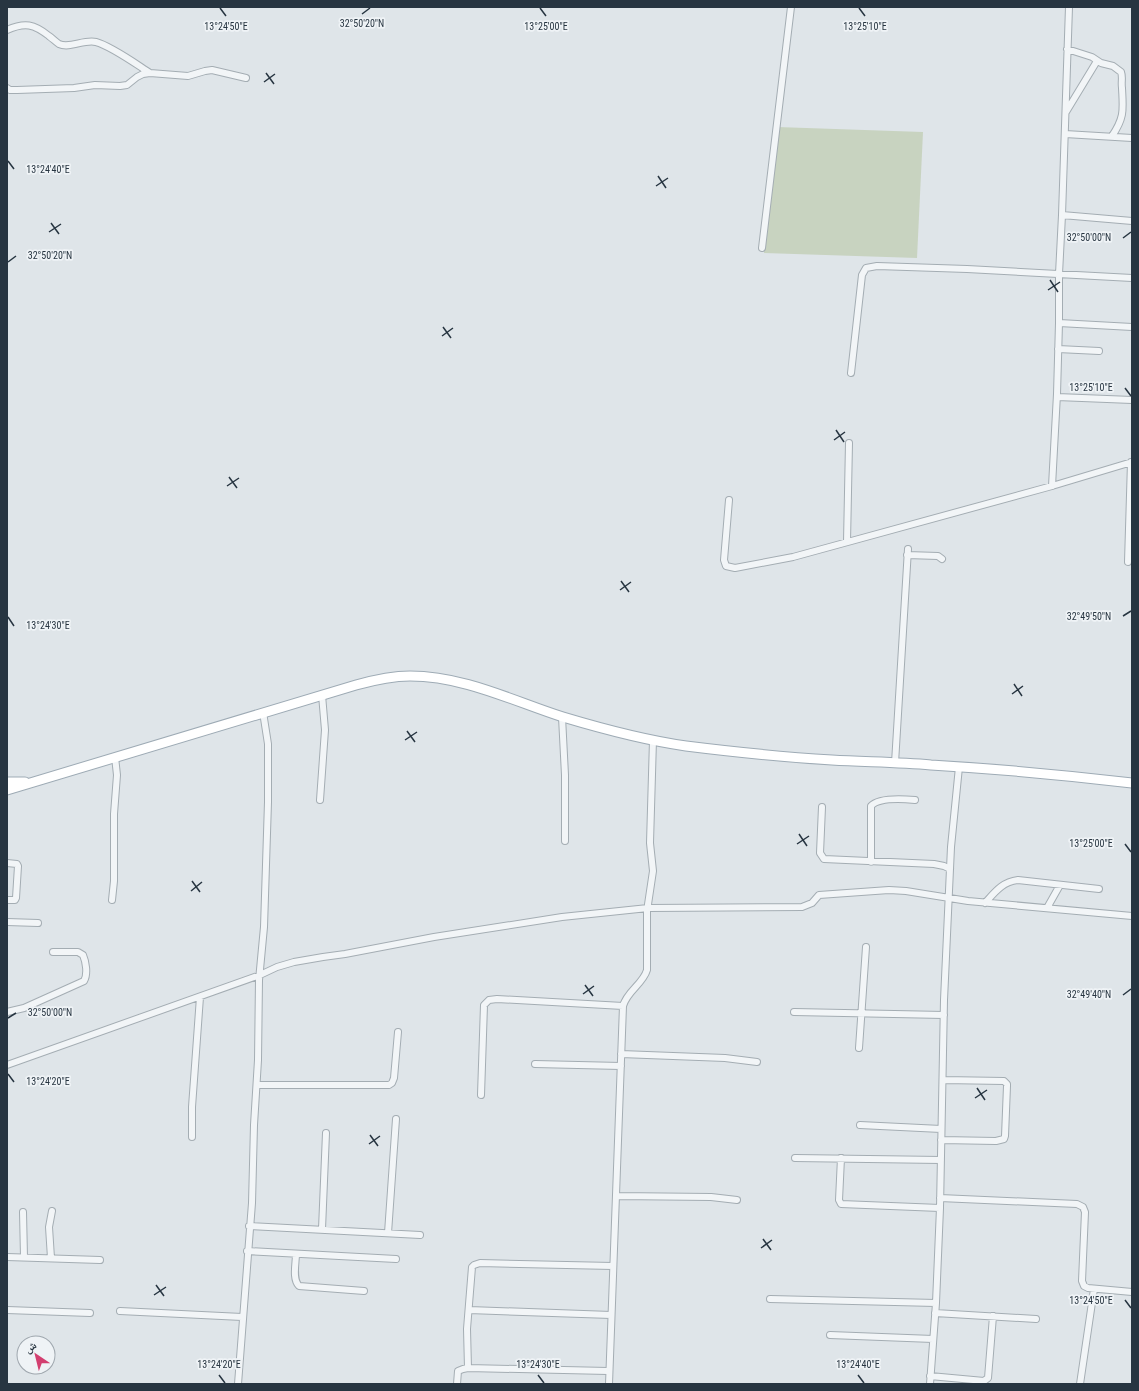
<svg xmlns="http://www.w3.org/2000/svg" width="1139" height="1391" viewBox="0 0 1139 1391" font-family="'Roboto Condensed','Noto Naskh Arabic',sans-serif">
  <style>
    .green { fill: #c8d3c0 }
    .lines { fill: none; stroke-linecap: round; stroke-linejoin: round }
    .minor-casing { stroke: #a4adb3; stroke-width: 8 }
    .primary-casing { stroke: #9eabb5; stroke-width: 11 }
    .minor { stroke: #f2f5f7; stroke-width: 6 }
    .primary { stroke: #fff; stroke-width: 9 }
    .ticks { fill: none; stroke: #273541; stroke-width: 1.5 }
    .ticks-label { font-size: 10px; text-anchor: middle; fill: #273541; stroke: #eff3f6; stroke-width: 3.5; stroke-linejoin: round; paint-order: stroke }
  </style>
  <rect width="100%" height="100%" fill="#dfe5e9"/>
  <path class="green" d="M 777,127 L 923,132 L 917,258 L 764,253 Z"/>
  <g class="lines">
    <defs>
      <path id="minor" d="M 7,30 C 25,22 34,24 49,36 C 53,39 56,42 59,44 C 70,49 84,39 96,42 C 111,46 136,64 150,73
        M 1067,49 L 1092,57 L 1101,63 L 1113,66 L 1121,72 C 1123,77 1121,82 1122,88 C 1123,109 1125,117 1112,136
        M 7,88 L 10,90 L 17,90 L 74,88 L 95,85 L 120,86 L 127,85 L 137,77 L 143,74 L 150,73 L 188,76 L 205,71 L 212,70 L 246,78
        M 1066,112 L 1097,61
        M 1065,134 L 1132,138
        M 1062,215 L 1132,221
        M 762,248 L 791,7
        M 1059,323 L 1132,327
        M 1058,349 L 1099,351
        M 851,373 L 862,275 L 866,268 L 877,266 L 967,269 L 1132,278
        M 1057,397 L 1132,400
        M 1052,486 L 1057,394 L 1059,323 L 1059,274 L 1062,215 L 1069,7
        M 729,500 L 724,560 L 726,566 L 735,568 L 793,557 L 1052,486 L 1132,462
        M 847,542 L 849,443
        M 907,555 L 938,556 L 942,559
        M 1128,562 L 1131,462
        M 562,717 L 565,775 L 565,841
        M 895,763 L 908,549
        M 320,800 L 325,730 L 322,695
        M 822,807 L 820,853 L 824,859 L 934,864 L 944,866 L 950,869
        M 871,862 L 871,806 C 879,797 904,799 915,800
        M 7,863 L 17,864 L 18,866 L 16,898 L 15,900 L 7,900
        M 112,900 L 114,881 L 114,814 L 117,775 L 115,757
        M 985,903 C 995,892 1002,882 1018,880 L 1099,889
        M 1047,908 L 1060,885
        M 7,922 L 38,923
        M 7,1012 L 24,1008 L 84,981 C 88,974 86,962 83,955 L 78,952 L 53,952
        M 794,1012 L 944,1015
        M 859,1048 L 866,947
        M 621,1054 L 725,1058 L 757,1062
        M 535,1064 L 621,1066
        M 7,1065 L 260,975 L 277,967 L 294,962 L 323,957 L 345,954 L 434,937 L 562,917 L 648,908 L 802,907 L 812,903 L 819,895 L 889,890 L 906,891 L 968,901 L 1132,916
        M 257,1085 L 389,1085 L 392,1083 L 394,1078 L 398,1032
        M 481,1095 L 484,1005 L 489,1000 L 497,999 L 623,1006
        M 860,1125 L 941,1129
        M 192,1137 L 192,1107 L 200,997
        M 941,1140 L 996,1141 L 1004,1139 L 1005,1136 L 1007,1086 L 1007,1084 L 1004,1081 L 943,1080
        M 795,1158 L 941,1160
        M 841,1158 L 839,1200 L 841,1204 L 940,1208
        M 616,1196 L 711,1197 L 737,1200
        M 940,1198 L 1077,1204 L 1083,1207 L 1085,1212 L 1082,1281 L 1084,1286 L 1088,1288 L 1132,1292
        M 23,1212 L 24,1257
        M 249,1226 L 420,1235
        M 322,1229 L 326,1133
        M 388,1233 L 396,1119
        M 247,1251 L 396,1259
        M 296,1254 C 296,1263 292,1279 299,1286 L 364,1291
        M 7,1257 L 100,1260
        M 51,1258 L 49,1227 L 52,1211
        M 770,1299 L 936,1303
        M 7,1310 L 90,1313
        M 469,1310 L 611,1315
        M 120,1311 L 242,1317
        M 935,1313 L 1036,1319
        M 830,1335 L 933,1339
        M 468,1368 L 467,1329 L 472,1267 L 474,1265 L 480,1263 L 613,1266
        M 930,1376 L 984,1381 L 988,1378 L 993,1316
        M 238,1384 L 252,1203 L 254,1125 L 258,1060 L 259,980 L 264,927 L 268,802 L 268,744 L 263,712
        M 457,1384 L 458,1371 L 463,1369 L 468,1368 L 608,1371
        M 609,1384 L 623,1006 C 627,991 643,984 647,970 L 647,911 L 653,871 L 650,843 L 653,740
        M 930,1384 L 936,1303 L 940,1208 L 944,1000 L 951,847 L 959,767
        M 1080,1384 L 1094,1289"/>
      <path id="primary" d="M 7,782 L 25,782
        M 7,790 L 356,685 C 374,680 392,676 410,676 C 464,676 513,701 563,717 C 603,729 644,740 686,746 C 734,752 783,757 832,760 C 865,762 898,762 931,765 C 998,769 1065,775 1132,783"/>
    </defs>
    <use href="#minor" class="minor-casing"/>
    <use href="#primary" class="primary-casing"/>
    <use href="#minor" class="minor"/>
    <use href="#primary" class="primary"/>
  </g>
  <path class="ticks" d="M 220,8 L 226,16M 540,8 L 546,16M 859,8 L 865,16M 362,14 L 370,8M 266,73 L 274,84M 264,82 L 275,74M 8,161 L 14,169M 658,176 L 666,188M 656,186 L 668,178M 51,223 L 59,234M 49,232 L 61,224M 1123,238 L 1131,232M 8,262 L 16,256M 1050,280 L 1058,292M 1048,290 L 1060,282M 443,327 L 451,338M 442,336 L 453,328M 1125,388 L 1131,396M 836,430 L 844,442M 834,440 L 845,432M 229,477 L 237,488M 227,486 L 239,478M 621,581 L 629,592M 620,590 L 631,582M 1123,616 L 1131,611M 8,617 L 14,626M 1014,684 L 1022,696M 1012,694 L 1023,686M 407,731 L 415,742M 405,740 L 417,732M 799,834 L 807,846M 797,844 L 809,836M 1125,844 L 1131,852M 192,881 L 200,892M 191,891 L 202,882M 585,985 L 593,996M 583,994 L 594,986M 1123,995 L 1131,989M 8,1018 L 16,1013M 8,1074 L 14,1082M 977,1088 L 985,1100M 975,1098 L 987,1090M 370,1135 L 378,1146M 369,1144 L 380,1136M 763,1239 L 771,1250M 761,1248 L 772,1240M 156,1285 L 164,1296M 154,1295 L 166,1287M 1125,1300 L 1131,1308M 219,1375 L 225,1383M 538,1375 L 544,1383M 858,1375 L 864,1383"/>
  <g class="ticks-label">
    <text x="362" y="27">32°50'20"N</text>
    <text x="226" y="30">13°24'50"E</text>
    <text x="546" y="30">13°25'00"E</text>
    <text x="865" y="30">13°25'10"E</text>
    <text x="48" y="173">13°24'40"E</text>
    <text x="1089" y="241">32°50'00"N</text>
    <text x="50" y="259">32°50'20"N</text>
    <text x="1091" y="391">13°25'10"E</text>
    <text x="1089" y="620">32°49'50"N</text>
    <text x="48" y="629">13°24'30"E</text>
    <text x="1091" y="847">13°25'00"E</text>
    <text x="1089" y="998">32°49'40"N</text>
    <text x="50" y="1016">32°50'00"N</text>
    <text x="48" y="1085">13°24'20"E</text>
    <text x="1091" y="1304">13°24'50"E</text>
    <text x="219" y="1368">13°24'20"E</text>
    <text x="538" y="1368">13°24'30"E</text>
    <text x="858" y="1368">13°24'40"E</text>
  </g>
  <rect width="1139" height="1391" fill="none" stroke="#273541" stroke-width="16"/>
  <g transform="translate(36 1355) rotate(325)"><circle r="19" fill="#eff3f6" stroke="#9fa7ae"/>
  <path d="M0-3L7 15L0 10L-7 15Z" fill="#d33f70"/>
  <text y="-6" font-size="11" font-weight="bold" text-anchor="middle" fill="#273541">ش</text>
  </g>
</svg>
